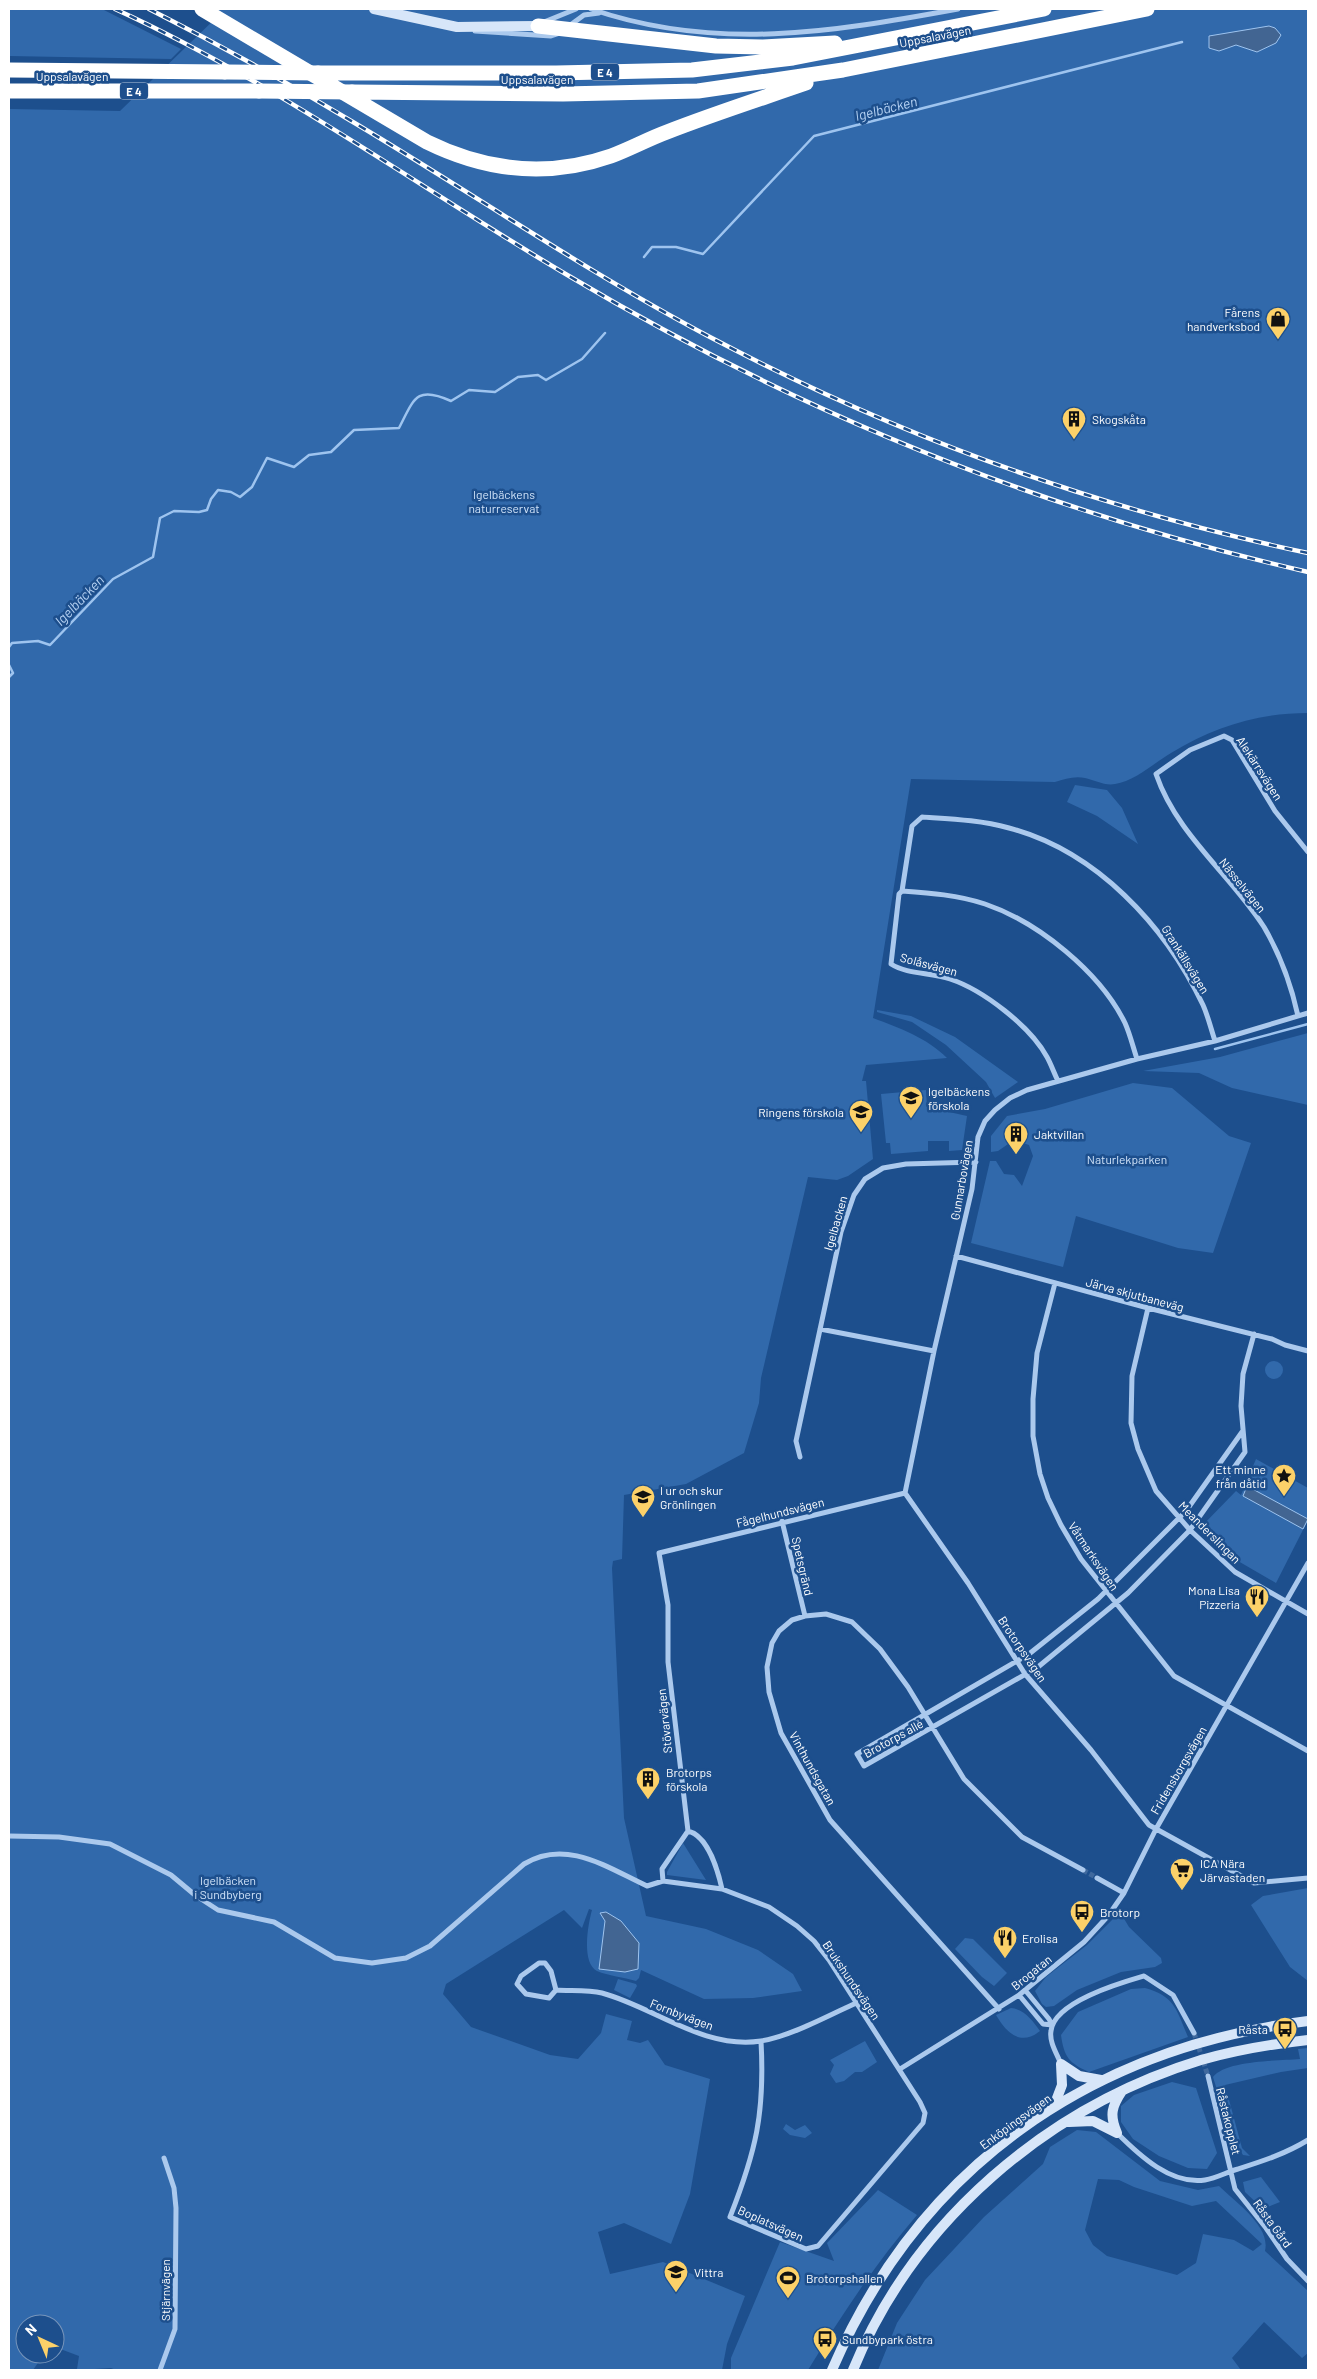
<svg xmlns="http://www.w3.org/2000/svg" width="1317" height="2379" viewBox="0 0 1317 2379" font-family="Barlow,sans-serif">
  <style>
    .green { fill: #3169ab; fill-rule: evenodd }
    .water { fill: #426592; stroke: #9ec4ef }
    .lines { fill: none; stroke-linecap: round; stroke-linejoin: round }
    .stream { stroke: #9ec4ef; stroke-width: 2.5 }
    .street-tunnel { stroke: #3f699e; stroke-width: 5; stroke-dasharray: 5 2.5; stroke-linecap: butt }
    .street { stroke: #abc9ed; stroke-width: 5 }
    .secondary { stroke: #d7e6f9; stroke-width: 10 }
    .highway { stroke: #fff; stroke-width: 15 }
    .rail-casing { stroke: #fff; stroke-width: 4.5 }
    .rail { stroke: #1d4f8d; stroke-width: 2.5; stroke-dasharray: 8; stroke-linecap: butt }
    .highway-bridge { stroke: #fff; stroke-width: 15 }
    .labels { text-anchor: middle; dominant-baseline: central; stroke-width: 5; stroke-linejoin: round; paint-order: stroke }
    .shield { fill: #1d4f8d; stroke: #bbcadd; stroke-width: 1 }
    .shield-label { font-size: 11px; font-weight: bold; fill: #fff }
    .street-label { font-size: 12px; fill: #fff; stroke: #1d4f8d }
    .poi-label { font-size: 12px; fill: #fff; stroke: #1d4f8d; text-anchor: start }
    .park-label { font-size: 12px; fill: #d0e3f9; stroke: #1d4f8d }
    .water-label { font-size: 14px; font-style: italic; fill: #b7d3f4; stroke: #1d4f8d }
  </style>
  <rect width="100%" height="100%" fill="#1d4f8d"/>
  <path class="green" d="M 9,9 L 102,9 L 181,49 L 171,59 L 9,56 Z
    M 216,9 L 1308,9 L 1308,713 C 1258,713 1214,727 1171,753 C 1154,763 1135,781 1115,784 C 1105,786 1094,780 1085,778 C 1074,776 1065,779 1055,782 L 911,779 L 873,1018 C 900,1028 927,1038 947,1058 L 866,1065 L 862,1081 L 866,1081 L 873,1159 L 848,1176 L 837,1180 L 808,1177 L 761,1378 L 759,1403 L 744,1453 L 686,1484 L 624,1495 L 622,1559 L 613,1561 L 612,1568 L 624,1818 L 646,1916 L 706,1929 L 758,1950 L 793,1974 L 802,1991 L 753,1998 L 704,1999 L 641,1970 L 639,1978 L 636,1981 C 624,1977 608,1976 597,1971 C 581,1963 588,1924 592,1910 L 589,1909 L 582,1928 L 564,1910 L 446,1984 L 443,1994 L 471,2027 L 550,2055 L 578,2059 L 601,2033 L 606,2014 L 632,2021 L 627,2040 L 640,2043 L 648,2040 L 665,2065 L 710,2079 L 690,2194 L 671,2244 L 624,2223 L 598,2232 L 610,2274 L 663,2262 L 745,2296 L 727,2344 L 722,2370 L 116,2370 L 111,2368 L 79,2370 L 77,2369 L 79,2356 L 55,2347 L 55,2324 L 25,2324 L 25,2354 L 44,2354 L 33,2370 L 9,2370 L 9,109 L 120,111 L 221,13 Z
    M 1075,785 L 1107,790 L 1122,808 L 1138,844 L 1097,816 L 1067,802 Z
    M 877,1010 L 911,1016 L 955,1037 L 1018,1082 L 995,1098 L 986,1082 L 946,1045 L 912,1022 L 877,1012 Z
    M 1308,1033 L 1308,1105 L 1232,1088 L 1199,1073 L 1143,1071 L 1220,1057 Z
    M 1133,1083 L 1172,1088 L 1229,1136 L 1251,1143 L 1213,1253 L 1178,1248 L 1076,1216 L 1063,1267 L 971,1243 L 990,1161 L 996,1161 L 1004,1174 L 1014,1175 L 1022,1186 L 1033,1156 L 1029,1145 L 1014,1140 L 998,1151 L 991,1152 L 991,1136 L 1007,1116 L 1045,1109 Z
    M 926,1090 L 927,1107 L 967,1116 L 962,1150 L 949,1151 L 949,1141 L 928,1141 L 928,1151 L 891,1154 L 890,1143 L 886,1143 L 881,1094 Z
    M1265 1370a9 9 0 1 1 18 0a9 9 0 1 1-18 0Z
    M 1256,1459 L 1308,1488 L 1308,1519 L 1248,1487 L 1243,1496 L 1303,1529 L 1308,1520 L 1276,1583 L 1226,1554 L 1200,1528 L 1236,1491 L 1241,1495 Z
    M 683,1843 L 706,1880 L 667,1875 L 667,1872 Z
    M 1308,1888 L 1308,1981 L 1290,1967 L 1251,1905 L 1263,1896 Z
    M 1120,1912 L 1129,1927 L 1161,1958 L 1162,1963 L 1155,1967 L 1121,1972 L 1077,1990 L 1054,2006 L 1046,2007 L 1042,2004 L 1035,1991 L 1046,1977 L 1087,1945 Z
    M 965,1938 L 973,1939 L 1007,1973 L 994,1986 L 982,1977 L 955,1949 Z
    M 618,1979 L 636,1984 L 637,1986 L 630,1998 L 614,1990 Z
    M 1145,1988 C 1175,1996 1177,2011 1188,2037 L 1089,2072 C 1069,2063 1064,2057 1061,2035 L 1078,2012 L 1131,1989 Z
    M 1011,2008 C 1024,2009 1033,2021 1040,2031 C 1020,2047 1006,2032 996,2015 Z
    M 865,2041 L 877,2062 L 862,2072 L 855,2072 L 844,2081 L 836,2083 L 830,2074 L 834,2065 L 830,2060 Z
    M 1308,2048 L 1308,2068 L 1281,2072 L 1225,2085 L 1242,2148 L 1250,2156 L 1243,2155 L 1231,2135 L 1213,2077 C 1226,2060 1278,2061 1300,2059 L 1298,2049 Z
    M 1172,2082 L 1196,2088 L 1217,2153 L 1207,2169 L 1188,2168 L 1159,2156 L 1133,2139 L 1121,2122 L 1121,2106 L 1134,2095 Z
    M 786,2124 L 795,2130 L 805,2125 L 812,2133 L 805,2138 L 790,2135 L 783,2129 Z
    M 1077,2130 L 1096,2132 L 1160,2181 L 1198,2190 L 1219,2186 C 1235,2202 1271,2226 1265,2251 L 1308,2291 L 1308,2353 L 1302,2358 L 1264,2322 L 1232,2358 L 1241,2370 L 878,2370 L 897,2323 L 925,2280 L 984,2217 L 1043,2164 L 1050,2147 ZM 1098,2179 L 1119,2180 L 1134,2187 L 1192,2206 L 1216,2201 L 1262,2244 L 1253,2251 L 1234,2240 L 1203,2234 L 1196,2263 L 1177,2275 L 1107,2256 L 1093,2245 L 1085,2230 Z
    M 1261,2177 L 1280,2202 L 1263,2209 L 1245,2192 L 1243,2182 Z
    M 878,2190 L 917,2215 C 875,2264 841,2316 808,2370 L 731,2370 L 731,2358 L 780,2242 L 834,2261 L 827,2243 Z"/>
  <path class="water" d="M 1269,26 L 1275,28 L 1281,35 L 1276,43 L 1257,52 L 1236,45 L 1219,51 L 1209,48 L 1209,36 Z
    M 1247,1486 L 1308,1519 L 1303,1529 L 1243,1496 Z
    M 606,1912 L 621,1921 L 639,1943 L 638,1969 L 625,1972 L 599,1969 L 605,1921 L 600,1913 Z"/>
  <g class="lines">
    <path class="stream" d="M 644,257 L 652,247 L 676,247 L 703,254 L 814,136 L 1182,42
      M 9,647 L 12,643 L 38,641 L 50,645 L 113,579 L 153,557 L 160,518 L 174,511 L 199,512 L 207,510 L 211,499 L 218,490 L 231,492 L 240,497 L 252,487 L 267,458 L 294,467 L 309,455 L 331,452 L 354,430 L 399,428 C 414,399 416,385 451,401 L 469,390 L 495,392 L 518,377 L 538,375 L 546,380 L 582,359 L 605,333
      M 9,665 L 13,673 L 9,677
      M 1215,1049 L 1308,1024"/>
    <path class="street-tunnel" d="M 1083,1870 L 1097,1878
      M 1194,2033 L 1208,2076"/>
    <path class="street" d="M 591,9 C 716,52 832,32 958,9
      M 544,22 L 576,9
      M 569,26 L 584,15 L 599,13
      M 475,31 L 551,36 L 560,33
      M 902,891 C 930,893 958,895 985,904 C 1038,922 1100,972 1125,1023 C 1130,1034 1133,1047 1137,1059
      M 1298,1016 C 1291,984 1281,956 1264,927 C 1230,874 1177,835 1156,774 L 1190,750 L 1224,736 L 1232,740 L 1275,811 L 1308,852
      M 1058,1081 C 1054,1073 1051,1064 1047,1057 C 1030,1026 983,990 950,979 C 931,972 908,975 891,964 L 899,894 L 902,891 L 912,826 L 922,817 C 951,819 980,820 1009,828 C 1096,851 1165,925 1203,1005 C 1208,1016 1211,1029 1215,1041
      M 956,1256 L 1148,1308 L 1272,1339 L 1285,1345 L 1308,1351
      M 1055,1283 L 1037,1353 L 1033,1399 L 1033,1436 L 1040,1474 L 1048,1498 L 1061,1525 L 1081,1559 L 1174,1676 L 1308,1751
      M 1148,1308 L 1132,1376 L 1131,1423 L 1138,1449 L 1156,1491 L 1190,1530 L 1235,1572 L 1308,1614
      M 820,1329 L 934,1351
      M 1242,1432 L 1186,1511 L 1098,1599 L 1029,1654 L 857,1754 L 864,1766 L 1038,1667 L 1128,1593 L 1190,1530 L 1245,1452 L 1241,1406 L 1243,1374 L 1254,1334
      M 800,1457 L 796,1441 L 841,1232 L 854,1195 L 865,1179 L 883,1168 L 906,1164 L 976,1162
      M 905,1493 L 934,1351 L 972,1189 L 978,1137 L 985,1121 L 995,1110 L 1010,1098 L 1027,1090 L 1137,1059 L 1215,1041 L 1308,1013
      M 905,1493 L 968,1583 L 1025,1674 L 1091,1750 L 1149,1825 L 1254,1883 L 1308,1878
      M 782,1521 L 805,1616
      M 688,1831 C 708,1836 718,1871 722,1889
      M 9,1836 L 59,1837 L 110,1844 L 171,1875 L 195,1895 L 218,1910 L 274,1922 L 335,1958 L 372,1963 L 406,1958 L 430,1946 L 524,1864 C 566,1838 608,1868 647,1886 L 663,1881 L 722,1889 L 769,1907 L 797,1926 L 814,1941 L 829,1960 L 920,2102 L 925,2113 L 923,2123 L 818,2246 L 806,2249 L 730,2217 C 756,2151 765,2113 761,2041
      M 1097,1878 L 1124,1893
      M 663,1881 L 662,1869 L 688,1831 L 668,1662 L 668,1605 L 659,1553 L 905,1493
      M 539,1963 L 545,1963 L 551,1971 L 556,1990 L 549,1998 L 526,1994 L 517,1984 L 521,1976 Z
      M 556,1990 C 571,1991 588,1990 602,1993 C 654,2007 704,2050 761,2041 C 791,2036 828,2016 856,2003
      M 1025,1990 L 1049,2019 L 1052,2025
      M 1019,1995 L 1043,2024 L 1052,2025
      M 999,2009 L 830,1820 L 781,1733 L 769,1692 L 767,1667 L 772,1643 L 779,1631 L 792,1620 L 805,1616 L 826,1614 L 852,1622 L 880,1649 L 908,1687 L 964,1779 L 1022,1837 L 1083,1870
      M 1061,2064 C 1057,2054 1049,2042 1051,2031 C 1054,2002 1120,1983 1144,1976 L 1173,1995 L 1194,2033
      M 900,2069 L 1019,1995 L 1084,1942 L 1108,1916 L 1124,1893 L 1156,1829 L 1308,1563
      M 1208,2076 L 1235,2189 L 1266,2228 L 1287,2259 L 1308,2281
      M 1117,2133 C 1140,2156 1171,2185 1205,2180 C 1217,2178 1227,2172 1238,2169 C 1263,2161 1285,2154 1308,2140
      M 160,2370 L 175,2329 L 176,2208 L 174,2188 L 164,2158"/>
    <path class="secondary" d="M 374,9 L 457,27 L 538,26
      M 1061,2064 L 1079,2076 L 1101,2080
      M 1054,2106 L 1062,2085 L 1061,2064
      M 1069,2122 L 1093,2121 L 1117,2133
      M 1117,2133 C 1109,2115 1112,2106 1122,2091
      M 832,2370 C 920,2166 1090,2048 1308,2021
      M 853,2370 C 914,2221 1047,2107 1201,2060 C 1236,2050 1272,2044 1308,2040"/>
    <path class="highway" d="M 202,9 L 427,142 C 486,171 548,178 611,156 C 630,149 648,139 667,132 C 713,114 760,99 806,83
      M 538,26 L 716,46 L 763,47 L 835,43
      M 9,70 L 225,72
      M 318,73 L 556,73 L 692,70 L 793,58 L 1044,9
      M 9,91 L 259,91
      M 352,92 L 563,94 L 698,91 L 843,70 L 1147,9"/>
    <defs>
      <path id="rail" d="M 115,9 C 275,82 418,187 569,276 C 801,414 1044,512 1308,572
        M 149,9 C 220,45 290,84 358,125 C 475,195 587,272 708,336 C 897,436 1098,509 1308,553"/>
    </defs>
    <use href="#rail" class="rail-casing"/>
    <use href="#rail" class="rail"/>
    <path class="highway-bridge" d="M 225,72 L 318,73
      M 259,91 L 352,92"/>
  </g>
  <defs>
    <symbol id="shop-pin" viewBox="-11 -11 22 30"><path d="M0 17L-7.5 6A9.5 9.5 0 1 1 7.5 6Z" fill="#fcd169" stroke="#1d4f8d"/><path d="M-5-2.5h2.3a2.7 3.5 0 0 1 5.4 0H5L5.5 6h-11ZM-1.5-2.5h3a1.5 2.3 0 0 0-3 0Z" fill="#111"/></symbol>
    <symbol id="building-pin" viewBox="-11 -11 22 30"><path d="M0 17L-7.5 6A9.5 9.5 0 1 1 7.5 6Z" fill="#fcd169" stroke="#1d4f8d"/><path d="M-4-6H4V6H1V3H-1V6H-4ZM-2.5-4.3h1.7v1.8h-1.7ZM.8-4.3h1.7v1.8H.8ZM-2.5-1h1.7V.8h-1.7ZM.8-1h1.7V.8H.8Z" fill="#111"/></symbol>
    <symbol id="school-pin" viewBox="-11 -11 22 30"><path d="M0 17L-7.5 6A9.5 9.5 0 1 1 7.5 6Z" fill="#fcd169" stroke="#1d4f8d"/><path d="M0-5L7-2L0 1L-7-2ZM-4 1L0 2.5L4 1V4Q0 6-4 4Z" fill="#111"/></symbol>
    <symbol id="sight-pin" viewBox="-11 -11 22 30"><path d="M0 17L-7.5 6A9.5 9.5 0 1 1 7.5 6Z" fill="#fcd169" stroke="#1d4f8d"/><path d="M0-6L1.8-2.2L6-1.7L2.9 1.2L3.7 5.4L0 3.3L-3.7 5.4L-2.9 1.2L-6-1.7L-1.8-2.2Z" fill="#111"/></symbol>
    <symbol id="restaurant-pin" viewBox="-11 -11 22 30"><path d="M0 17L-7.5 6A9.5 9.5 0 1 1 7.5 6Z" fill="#fcd169" stroke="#1d4f8d"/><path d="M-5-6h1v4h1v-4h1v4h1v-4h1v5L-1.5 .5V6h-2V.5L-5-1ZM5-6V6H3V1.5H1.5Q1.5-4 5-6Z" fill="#111"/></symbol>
    <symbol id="supermarket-pin" viewBox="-11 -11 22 30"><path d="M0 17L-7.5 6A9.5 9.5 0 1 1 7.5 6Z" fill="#fcd169" stroke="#1d4f8d"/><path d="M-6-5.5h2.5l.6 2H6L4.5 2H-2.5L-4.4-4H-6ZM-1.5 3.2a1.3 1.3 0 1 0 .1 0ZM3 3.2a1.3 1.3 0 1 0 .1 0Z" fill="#111"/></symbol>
    <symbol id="bus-pin" viewBox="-11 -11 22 30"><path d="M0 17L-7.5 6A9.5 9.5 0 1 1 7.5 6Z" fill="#fcd169" stroke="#1d4f8d"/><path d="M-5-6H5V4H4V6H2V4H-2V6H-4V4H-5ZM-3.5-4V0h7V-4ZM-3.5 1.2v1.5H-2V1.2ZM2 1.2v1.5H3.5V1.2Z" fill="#111"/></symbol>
    <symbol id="stadium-pin" viewBox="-11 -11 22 30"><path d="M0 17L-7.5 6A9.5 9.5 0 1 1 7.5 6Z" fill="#fcd169" stroke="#1d4f8d"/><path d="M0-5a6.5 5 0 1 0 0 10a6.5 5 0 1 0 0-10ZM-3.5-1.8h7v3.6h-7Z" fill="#111"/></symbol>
  </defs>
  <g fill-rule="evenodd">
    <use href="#shop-pin" x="1264" y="305" width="28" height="38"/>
    <use href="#building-pin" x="1060" y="405" width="28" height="38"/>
    <use href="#school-pin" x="897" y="1084" width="28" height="38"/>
    <use href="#school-pin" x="847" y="1098" width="28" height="38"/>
    <use href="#building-pin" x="1002" y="1120" width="28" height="38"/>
    <use href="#sight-pin" x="1270" y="1462" width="28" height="38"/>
    <use href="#school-pin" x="629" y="1483" width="28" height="38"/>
    <use href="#restaurant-pin" x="1243" y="1583" width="28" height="38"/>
    <use href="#building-pin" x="634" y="1765" width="28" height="38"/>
    <use href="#supermarket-pin" x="1168" y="1856" width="28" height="38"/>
    <use href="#bus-pin" x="1068" y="1898" width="28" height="38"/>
    <use href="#restaurant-pin" x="991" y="1924" width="28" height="38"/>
    <use href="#bus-pin" x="1271" y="2015" width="28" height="38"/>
    <use href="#school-pin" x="662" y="2258" width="28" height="38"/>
    <use href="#stadium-pin" x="774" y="2264" width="28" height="38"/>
    <use href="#bus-pin" x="811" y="2325" width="28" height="38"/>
  </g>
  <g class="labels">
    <g class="shield">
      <rect x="591" y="63.5" width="28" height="17" rx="4"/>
      <rect x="120" y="82.5" width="28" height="17" rx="4"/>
    </g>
    <g class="shield-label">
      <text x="605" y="72">E 4</text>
      <text x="134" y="91">E 4</text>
    </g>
    <g class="street-label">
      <text transform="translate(935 36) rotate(-11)">Uppsalavägen</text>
      <text x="72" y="76">Uppsalavägen</text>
      <text x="537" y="79">Uppsalavägen</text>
      <text transform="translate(1260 768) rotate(57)">Alekärrsvägen</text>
      <text transform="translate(1243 885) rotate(51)">Nässelvägen</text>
      <text transform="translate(1186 959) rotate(58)">Grankällsvägen</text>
      <text transform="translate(929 964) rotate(15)">Solåsvägen</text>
      <text transform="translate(961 1180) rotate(-80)">Gunnarbovägen</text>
      <text transform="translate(835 1223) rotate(-74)">Igelbacken</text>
      <text transform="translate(1135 1294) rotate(15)">Järva skjutbaneväg</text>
      <text transform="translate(780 1512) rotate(-14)">Fågelhundsvägen</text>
      <text transform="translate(1210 1532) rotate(45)">Meanderslingan</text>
      <text transform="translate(1094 1556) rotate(56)">Våtmarksvägen</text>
      <text transform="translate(803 1566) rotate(77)">Spetsgränd</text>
      <text transform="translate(1023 1649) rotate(56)">Brotorpsvägen</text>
      <text transform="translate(664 1721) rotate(-96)">Stövarvägen</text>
      <text transform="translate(893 1738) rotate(-29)">Brotorps allé</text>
      <text transform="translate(813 1768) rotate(61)">Vinthundsgatan</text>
      <text transform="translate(1178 1770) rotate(-60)">Fridensborgsvägen</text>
      <text transform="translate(1031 1972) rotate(-39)">Brogatan</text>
      <text transform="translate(852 1980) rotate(56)">Brukshundsvägen</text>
      <text transform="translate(682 2014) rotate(21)">Fornbyvägen</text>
      <text transform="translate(1015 2121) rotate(-36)">Enköpingsvägen</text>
      <text transform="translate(1229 2121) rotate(76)">Råstakopplet</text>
      <text transform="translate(771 2223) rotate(24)">Boplatsvägen</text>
      <text transform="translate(1273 2223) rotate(54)">Råsta Gård</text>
      <text transform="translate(165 2290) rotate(-90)">Stjärnvägen</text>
    </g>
    <g class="poi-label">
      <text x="1260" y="312" text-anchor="end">Fårens<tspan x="1260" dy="14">handverksbod</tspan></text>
      <text x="1092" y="419">Skogskåta</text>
      <text x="928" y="1091">Igelbäckens<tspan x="928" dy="14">förskola</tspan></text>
      <text x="844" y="1112" text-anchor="end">Ringens förskola</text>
      <text x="1034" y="1134">Jaktvillan</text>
      <text x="1266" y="1469" text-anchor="end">Ett minne<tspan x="1266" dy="14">från dåtid</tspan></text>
      <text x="660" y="1490">I ur och skur<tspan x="660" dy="14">Grönlingen</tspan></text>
      <text x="1240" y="1590" text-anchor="end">Mona Lisa<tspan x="1240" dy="14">Pizzeria</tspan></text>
      <text x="666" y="1772">Brotorps<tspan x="666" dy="14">förskola</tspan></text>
      <text x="1200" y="1863">ICA Nära<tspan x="1200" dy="14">Järvastaden</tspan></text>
      <text x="1100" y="1912">Brotorp</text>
      <text x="1022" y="1938">Erolisa</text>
      <text x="1268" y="2029" text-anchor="end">Råsta</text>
      <text x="694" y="2272">Vittra</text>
      <text x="806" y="2278">Brotorpshallen</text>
      <text x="842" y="2339">Sundbypark östra</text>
    </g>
    <g class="park-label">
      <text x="504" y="494">Igelbäckens<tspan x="504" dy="14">naturreservat</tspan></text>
      <text x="1127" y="1159">Naturlekparken</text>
      <text x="228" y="1880">Igelbäcken<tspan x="228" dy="14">i Sundbyberg</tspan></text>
    </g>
    <g class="water-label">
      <text transform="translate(886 108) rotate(-14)">Igelbäcken</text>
      <text transform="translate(79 600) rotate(-46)">Igelbäcken</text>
    </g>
  </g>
  <rect width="1317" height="2379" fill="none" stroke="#ffffff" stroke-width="20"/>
  <g transform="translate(40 2339) rotate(316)"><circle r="24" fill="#1d4f8d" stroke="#7795bb"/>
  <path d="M0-4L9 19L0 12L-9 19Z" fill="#fcd169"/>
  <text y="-8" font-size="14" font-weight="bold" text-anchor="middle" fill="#ffffff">N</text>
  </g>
</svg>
